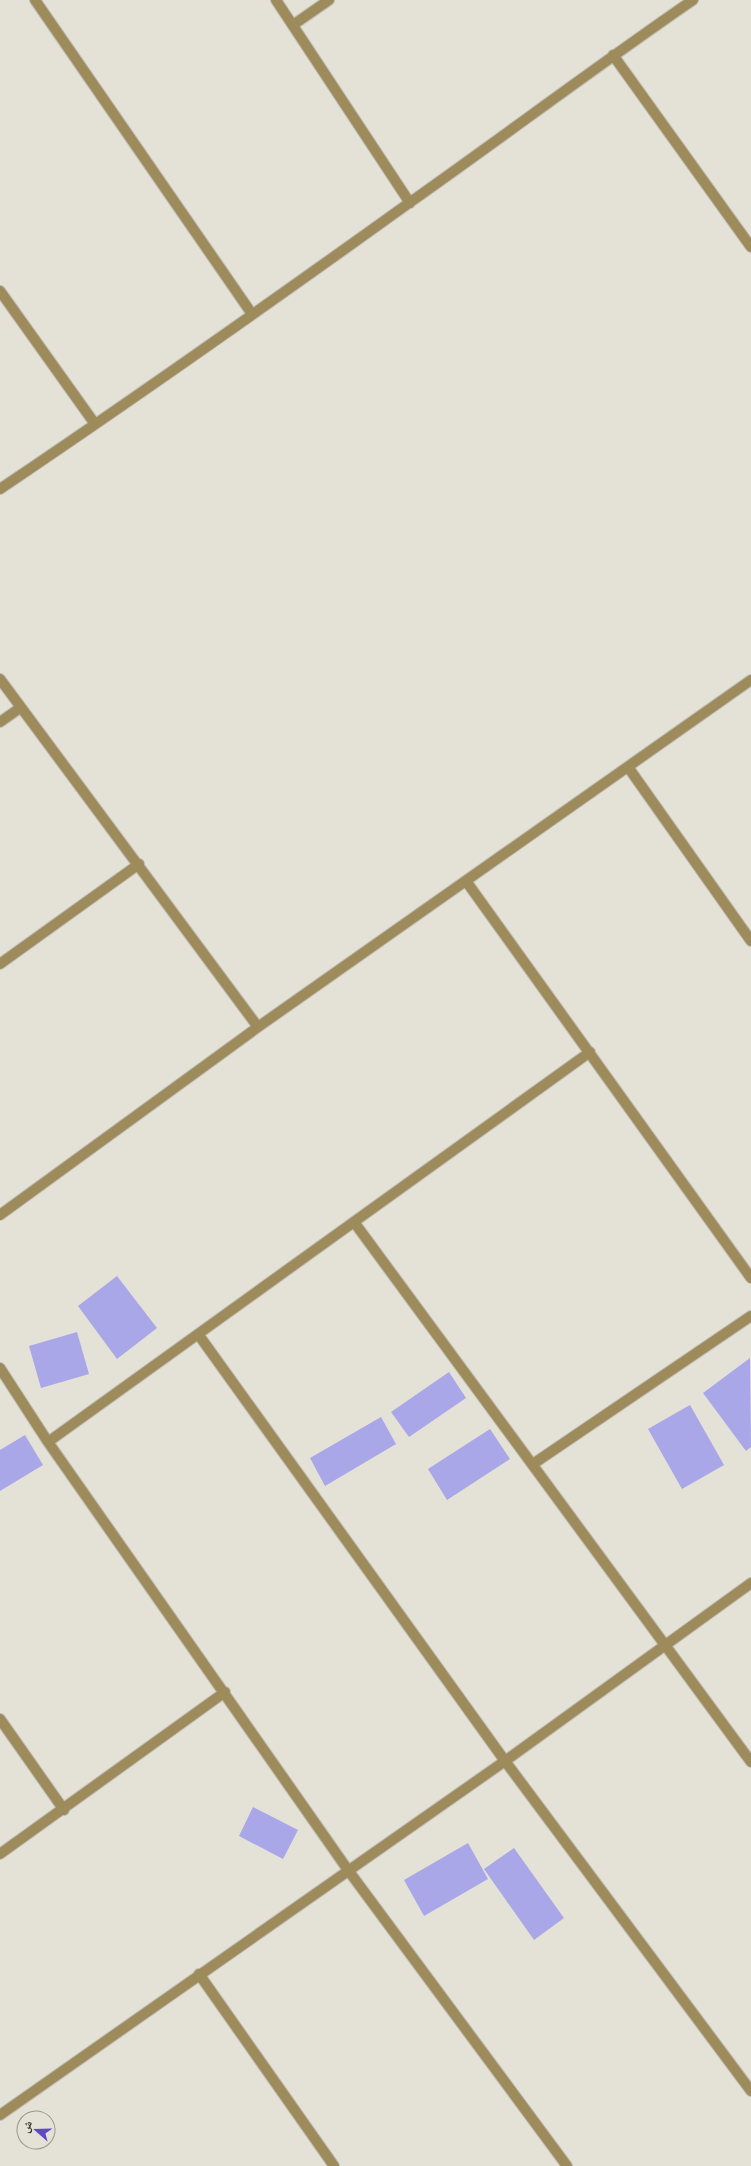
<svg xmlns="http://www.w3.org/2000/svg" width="751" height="2166" viewBox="0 0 751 2166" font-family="Inter,'Noto Naskh Arabic',sans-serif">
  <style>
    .building { fill: #a9a7e7 }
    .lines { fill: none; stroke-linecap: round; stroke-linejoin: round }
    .minor-casing { stroke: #bfbcb3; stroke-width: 12 }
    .tertiary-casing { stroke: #bfbcb3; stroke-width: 12 }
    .minor { stroke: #9e8b5c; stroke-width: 10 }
    .tertiary { stroke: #9e8b5c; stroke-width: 10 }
  </style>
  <rect width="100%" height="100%" fill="#e4e1d7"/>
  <path class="building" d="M 117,1276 L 157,1328 L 117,1359 L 78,1306 Z
    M 77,1332 L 89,1374 L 41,1388 L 29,1346 Z
    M 750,1358 L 751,1447 L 746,1451 L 703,1393 Z
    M 449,1372 L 466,1398 L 409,1437 L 391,1412 Z
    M 690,1405 L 724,1465 L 682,1489 L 648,1429 Z
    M 381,1417 L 396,1444 L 325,1486 L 310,1458 Z
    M 490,1429 L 510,1459 L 447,1500 L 428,1469 Z
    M 25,1435 L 43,1465 L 0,1491 L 0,1450 Z
    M 253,1807 L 298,1830 L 283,1859 L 239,1836 Z
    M 468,1843 L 488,1879 L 424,1916 L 404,1880 Z
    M 514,1848 L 564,1918 L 534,1940 L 484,1869 Z"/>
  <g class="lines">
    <defs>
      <path id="minor" d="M 35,0 L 252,314
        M 276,0 L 410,203
        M 293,25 L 329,0
        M 613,55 L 751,247
        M 0,291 L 95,424
        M 0,489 C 138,396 274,300 409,203 C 504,136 597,66 693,0
        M 0,679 L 258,1027
        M 0,722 L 20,708
        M 628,767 L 751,941
        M 466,881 L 751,1278
        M 0,964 L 139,864
        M 0,1215 L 258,1027 L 751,680
        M 354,1222 L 751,1762
        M 198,1334 L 505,1761 L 751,2091
        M 0,1368 L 48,1442 L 348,1870 L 567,2166
        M 48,1442 L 590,1052
        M 533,1464 L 751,1316
        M 0,1719 L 64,1810
        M 0,1854 L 225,1692
        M 199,1974 L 334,2166"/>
      <path id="tertiary" d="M 0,2115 L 505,1761 L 751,1583"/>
    </defs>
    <use href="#minor" class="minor-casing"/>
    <use href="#tertiary" class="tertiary-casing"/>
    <use href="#minor" class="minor"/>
    <use href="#tertiary" class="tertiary"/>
  </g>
  <g transform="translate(36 2130) rotate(290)"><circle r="19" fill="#e4e1d7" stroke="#99978f"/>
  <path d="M0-3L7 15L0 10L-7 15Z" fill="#5d4ac2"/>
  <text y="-6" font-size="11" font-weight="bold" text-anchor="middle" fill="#292824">ش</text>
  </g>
</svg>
